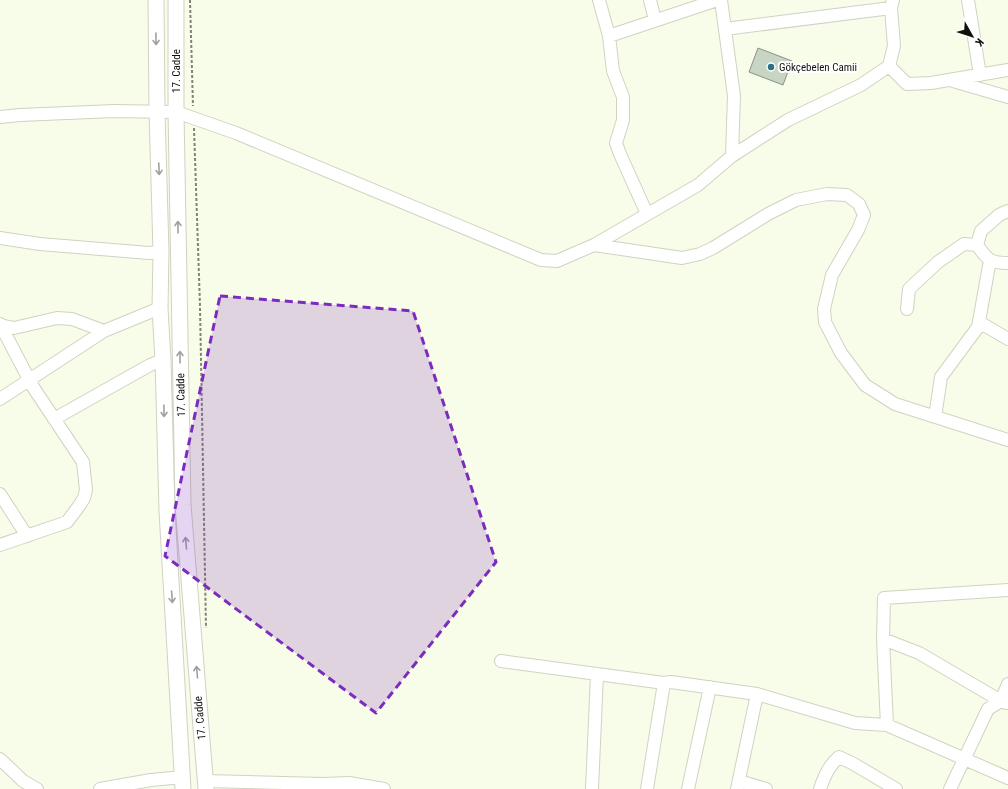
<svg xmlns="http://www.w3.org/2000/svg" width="1008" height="789" viewBox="0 0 1008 789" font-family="'Roboto Condensed',sans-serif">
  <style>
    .building { fill: #c8d5c5; stroke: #889384 }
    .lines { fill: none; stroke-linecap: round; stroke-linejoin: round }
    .minor-casing { stroke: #cfd3c0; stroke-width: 14 }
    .tertiary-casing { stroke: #cfd3c0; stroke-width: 17 }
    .path { stroke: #808376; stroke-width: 2; stroke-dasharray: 3 2; stroke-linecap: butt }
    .minor { stroke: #fff; stroke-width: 12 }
    .tertiary { stroke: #fff; stroke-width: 15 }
    .oneway { stroke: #a0a09e }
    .marked { fill: #7b2cbf; fill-opacity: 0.2; stroke: #7b2cbf; stroke-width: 3; stroke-dasharray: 8 5; stroke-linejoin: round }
    .poi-dot { fill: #2f7084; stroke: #fff; stroke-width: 1.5 }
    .labels { text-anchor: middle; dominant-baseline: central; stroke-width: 4; stroke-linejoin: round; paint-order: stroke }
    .poi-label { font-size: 11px; fill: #11120c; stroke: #fff; text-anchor: start }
    .street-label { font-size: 11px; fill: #11120c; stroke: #fff }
  </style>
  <rect width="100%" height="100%" fill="#f8fde9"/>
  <path class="building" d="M 758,48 L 792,61 L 783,85 L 749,72 Z"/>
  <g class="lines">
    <defs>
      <path id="minor" d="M 599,0 L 609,36 L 613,71 L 623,97 L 623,120 L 616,143 L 620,154 L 647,214
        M 650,0 L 655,20
        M 968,0 L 980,75
        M 725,29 L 891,8
        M 609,36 L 717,0
        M 889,66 L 907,84 L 931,83 L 1008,70
        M 953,81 L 1008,97
        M 0,117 L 20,115 L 114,111 L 176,112 L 236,133 L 541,260 L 557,261 L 594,245 L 698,185 L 732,156 L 734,96 L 721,0
        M 732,156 L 788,120 L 861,85 L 889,66 L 894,46 L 891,8 L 893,0
        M 1008,211 L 999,215 L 981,231 L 977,245 C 987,259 989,263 1008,263
        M 0,238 L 40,244 L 149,253 L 161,252
        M 594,245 L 682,258 L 700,254 L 713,248 L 768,214 L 796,200 L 827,194 L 847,195 L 859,204 L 864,215 L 858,230 L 832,275 L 824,309 L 825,322 L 841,353 L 865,385 L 895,404 L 1008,440
        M 907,309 L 909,289 L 938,262 L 964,244 L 977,245
        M 979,322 L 1008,339
        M 0,324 L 33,387 L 83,462 L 86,490 L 84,498 L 79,506 L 67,522 L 0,545
        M 0,325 L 14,328 L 57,318 L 72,319 L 104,331
        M 0,399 L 104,331 L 160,308
        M 935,417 L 941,377 L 978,327 L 990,260
        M 54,419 L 150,365 L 163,360
        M 0,494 L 27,536
        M 883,639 L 919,653 L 1001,701 L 1008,684
        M 501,661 L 664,683 L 671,682 L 757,694 L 855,723 L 887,725 L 1008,778
        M 887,725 L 883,639 L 884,598 L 1008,590
        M 0,759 L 23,781 L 37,789
        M 205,781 L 323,784 L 349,783 L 384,789
        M 739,781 L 766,789
        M 100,789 L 151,780 L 183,777
        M 592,789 L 597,674
        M 647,789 L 664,683
        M 688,789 L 710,687
        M 737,789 L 757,694
        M 820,789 C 824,776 829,765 839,757 L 852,763 L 896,789
        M 950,789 L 988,709 L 1001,701 L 1007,703"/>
      <path id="tertiary" d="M 156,0 L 157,111 L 161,252 L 160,308 L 163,360 L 167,511 L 183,789
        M 176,0 L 176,112 L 183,505 L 206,789"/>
    </defs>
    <use href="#minor" class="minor-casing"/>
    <use href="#tertiary" class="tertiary-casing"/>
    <path class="path" d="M 190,0 L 193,106
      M 194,128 L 200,306 L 206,628"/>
    <use href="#minor" class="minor"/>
    <use href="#tertiary" class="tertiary"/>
  </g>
  <defs><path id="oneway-shaft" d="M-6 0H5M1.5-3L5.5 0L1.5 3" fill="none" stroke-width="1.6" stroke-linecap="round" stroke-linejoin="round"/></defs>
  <g class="oneway">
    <use href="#oneway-shaft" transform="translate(156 39) rotate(89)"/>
    <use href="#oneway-shaft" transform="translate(159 169) rotate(88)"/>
    <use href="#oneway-shaft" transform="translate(178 227) rotate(-91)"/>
    <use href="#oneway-shaft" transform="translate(180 357) rotate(-91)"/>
    <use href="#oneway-shaft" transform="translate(164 411) rotate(89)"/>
    <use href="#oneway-shaft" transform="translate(186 543) rotate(-95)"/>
    <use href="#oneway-shaft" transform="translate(172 597) rotate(86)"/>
    <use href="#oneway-shaft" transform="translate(197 672) rotate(-95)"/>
  </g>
  <path class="marked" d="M 220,296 L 413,311 L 496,562 L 376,713 L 165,556 Z"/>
  <circle class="poi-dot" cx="771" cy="67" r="4"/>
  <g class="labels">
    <g class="poi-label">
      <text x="779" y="67">Gökçebelen Camii</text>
    </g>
    <g class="street-label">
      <text transform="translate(176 71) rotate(-90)">17. Cadde</text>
      <text transform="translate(181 395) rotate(-91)">17. Cadde</text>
      <text transform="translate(200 718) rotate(-95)">17. Cadde</text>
    </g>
  </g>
  <g transform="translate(972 36) rotate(129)" stroke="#ffffff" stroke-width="3" paint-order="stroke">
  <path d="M0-3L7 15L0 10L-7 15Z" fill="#11120c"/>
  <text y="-6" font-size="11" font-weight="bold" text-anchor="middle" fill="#11120c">K</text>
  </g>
</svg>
